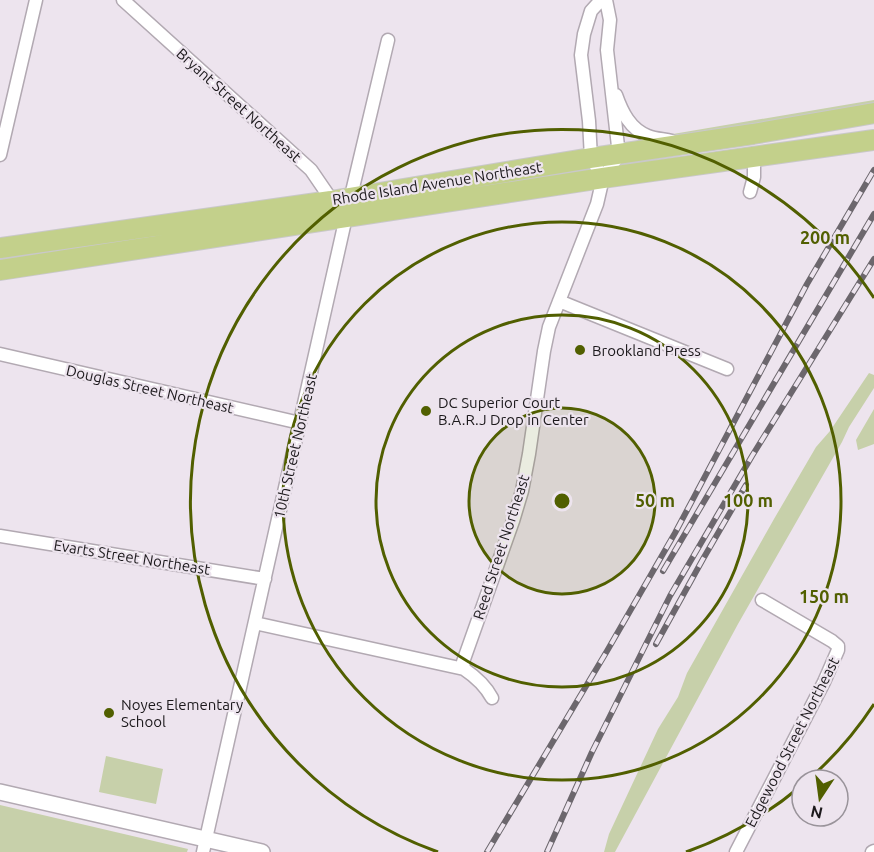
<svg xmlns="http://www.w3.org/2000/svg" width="874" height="852" viewBox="0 0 874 852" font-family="Ubuntu,sans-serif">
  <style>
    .green { fill: #c7d0aa }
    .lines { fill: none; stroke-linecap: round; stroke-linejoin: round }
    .minor-casing { stroke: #b2a9b2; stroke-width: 15 }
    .tertiary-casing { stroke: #b2a9b2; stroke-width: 18 }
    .primary-casing { stroke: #c9c8c9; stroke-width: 22 }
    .minor { stroke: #fff; stroke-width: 12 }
    .tertiary { stroke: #fff; stroke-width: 15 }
    .primary { stroke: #c3d08b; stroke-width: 20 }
    .rail-casing { stroke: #6c676d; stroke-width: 6 }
    .rail { stroke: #ede4ee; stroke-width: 4; stroke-dasharray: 11; stroke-linecap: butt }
    .ring { fill: none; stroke: #515f00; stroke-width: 3 }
    .poi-dot { fill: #515f00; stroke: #ede4ee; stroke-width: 2 }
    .labels { text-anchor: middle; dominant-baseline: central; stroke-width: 4.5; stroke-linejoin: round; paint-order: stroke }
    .street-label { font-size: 15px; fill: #1c191c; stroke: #ede4ee }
    .poi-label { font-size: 15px; fill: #1c191c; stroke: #ede4ee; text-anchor: start }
    .centre { fill: #515f00; stroke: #ede4ee; stroke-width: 3 }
    .ring-label { font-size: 18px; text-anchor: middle; font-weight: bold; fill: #515f00; stroke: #ede4ee; stroke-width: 4.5; stroke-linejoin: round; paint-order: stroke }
  </style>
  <rect width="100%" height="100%" fill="#ede4ee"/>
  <path class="green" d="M 874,100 L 874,103 L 674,137 L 673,134 Z
    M 869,373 L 874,375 L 874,388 L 849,427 L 842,442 L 738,624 L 615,852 L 604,852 L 609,834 L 658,729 L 678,697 L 687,673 L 774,519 L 816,447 L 830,431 Z
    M 874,409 L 874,444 L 858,450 L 856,440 Z
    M 106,756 L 163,769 L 156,804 L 99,792 Z
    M 0,805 L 188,849 L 187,852 L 0,852 Z"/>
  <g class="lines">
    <defs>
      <path id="minor" d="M 123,0 L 311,170 L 335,205
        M 601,0 L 591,11 L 584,34 L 581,55 L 589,121 L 591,158 L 603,178
        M 616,95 C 622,112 630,129 648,136 C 655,139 664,139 672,141
        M 0,155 L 36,0
        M 750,192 L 754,177 L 754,157
        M 559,301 L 727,369
        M 0,354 L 300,423
        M 0,536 L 265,579
        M 255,623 L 464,669 C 476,677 485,685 492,698
        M 464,669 L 463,662 L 513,521 L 522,491 L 529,454 L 544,351 L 549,327 L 597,204 L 603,178 L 619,155 L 607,50 L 610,20 L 606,0
        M 203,852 L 346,217 L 388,40
        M 736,852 L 824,682 L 838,650 L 838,646 L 832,641 L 762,600
        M 872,852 L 874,851"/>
      <path id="tertiary" d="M 0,792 L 262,852"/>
      <path id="primary" d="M 0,248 L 331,201 L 591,158 L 753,134 L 874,113
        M 0,270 L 603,178 L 874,140"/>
    </defs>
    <use href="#minor" class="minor-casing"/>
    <use href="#tertiary" class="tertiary-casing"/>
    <use href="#primary" class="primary-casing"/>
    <use href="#minor" class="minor"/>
    <use href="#tertiary" class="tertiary"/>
    <use href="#primary" class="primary"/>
    <defs>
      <path id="rail" d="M 663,571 L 874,214
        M 656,644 L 703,559 L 746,485
        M 487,852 L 607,651 L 675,533 L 807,284 L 874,170
        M 547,852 L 592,752 L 670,596 L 752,456 L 874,259"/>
    </defs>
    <use href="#rail" class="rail-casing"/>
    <use href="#rail" class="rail"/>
  </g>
  <circle cx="562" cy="501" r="93" fill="#515f00" fill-opacity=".12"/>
  <g class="ring">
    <circle cx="562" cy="501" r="93"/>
    <circle cx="562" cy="501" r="186"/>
    <circle cx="562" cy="501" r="279"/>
    <path d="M874 704A372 372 0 0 1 808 780M801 786A372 372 0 0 1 686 852M438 852A372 372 0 1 1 874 298"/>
  </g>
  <g class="poi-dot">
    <circle cx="580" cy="350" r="6"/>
    <circle cx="426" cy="411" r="6"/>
    <circle cx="109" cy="713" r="6"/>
  </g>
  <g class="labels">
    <g class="street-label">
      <text transform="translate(239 105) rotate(42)">Bryant Street Northeast</text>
      <text transform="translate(437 183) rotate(-9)">Rhode Island Avenue Northeast</text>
      <text transform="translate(150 389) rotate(13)">Douglas Street Northeast</text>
      <text transform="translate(295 446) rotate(-77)">10th Street Northeast</text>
      <text transform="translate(501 547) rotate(-72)">Reed Street Northeast</text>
      <text transform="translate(132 557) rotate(9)">Evarts Street Northeast</text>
      <text transform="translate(792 742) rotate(-63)">Edgewood Street Northeast</text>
    </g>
    <g class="poi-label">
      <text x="592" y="350">Brookland Press</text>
      <text x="438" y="402">DC Superior Court<tspan x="438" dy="17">B.A.R.J Drop in Center</tspan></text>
      <text x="121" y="704">Noyes Elementary<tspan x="121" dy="17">School</tspan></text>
    </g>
  </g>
  <circle cx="562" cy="501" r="9" class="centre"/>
  <g class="ring-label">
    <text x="825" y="244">200 m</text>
    <text x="655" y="507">50 m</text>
    <text x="748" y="507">100 m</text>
    <text x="824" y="603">150 m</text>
  </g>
  <g transform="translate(820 798) rotate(193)"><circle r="28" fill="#ede4ee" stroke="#99939a" stroke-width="1.5"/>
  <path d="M0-4.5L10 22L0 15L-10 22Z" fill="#515f00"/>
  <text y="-9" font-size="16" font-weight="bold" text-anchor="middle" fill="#1c191c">N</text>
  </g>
</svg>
